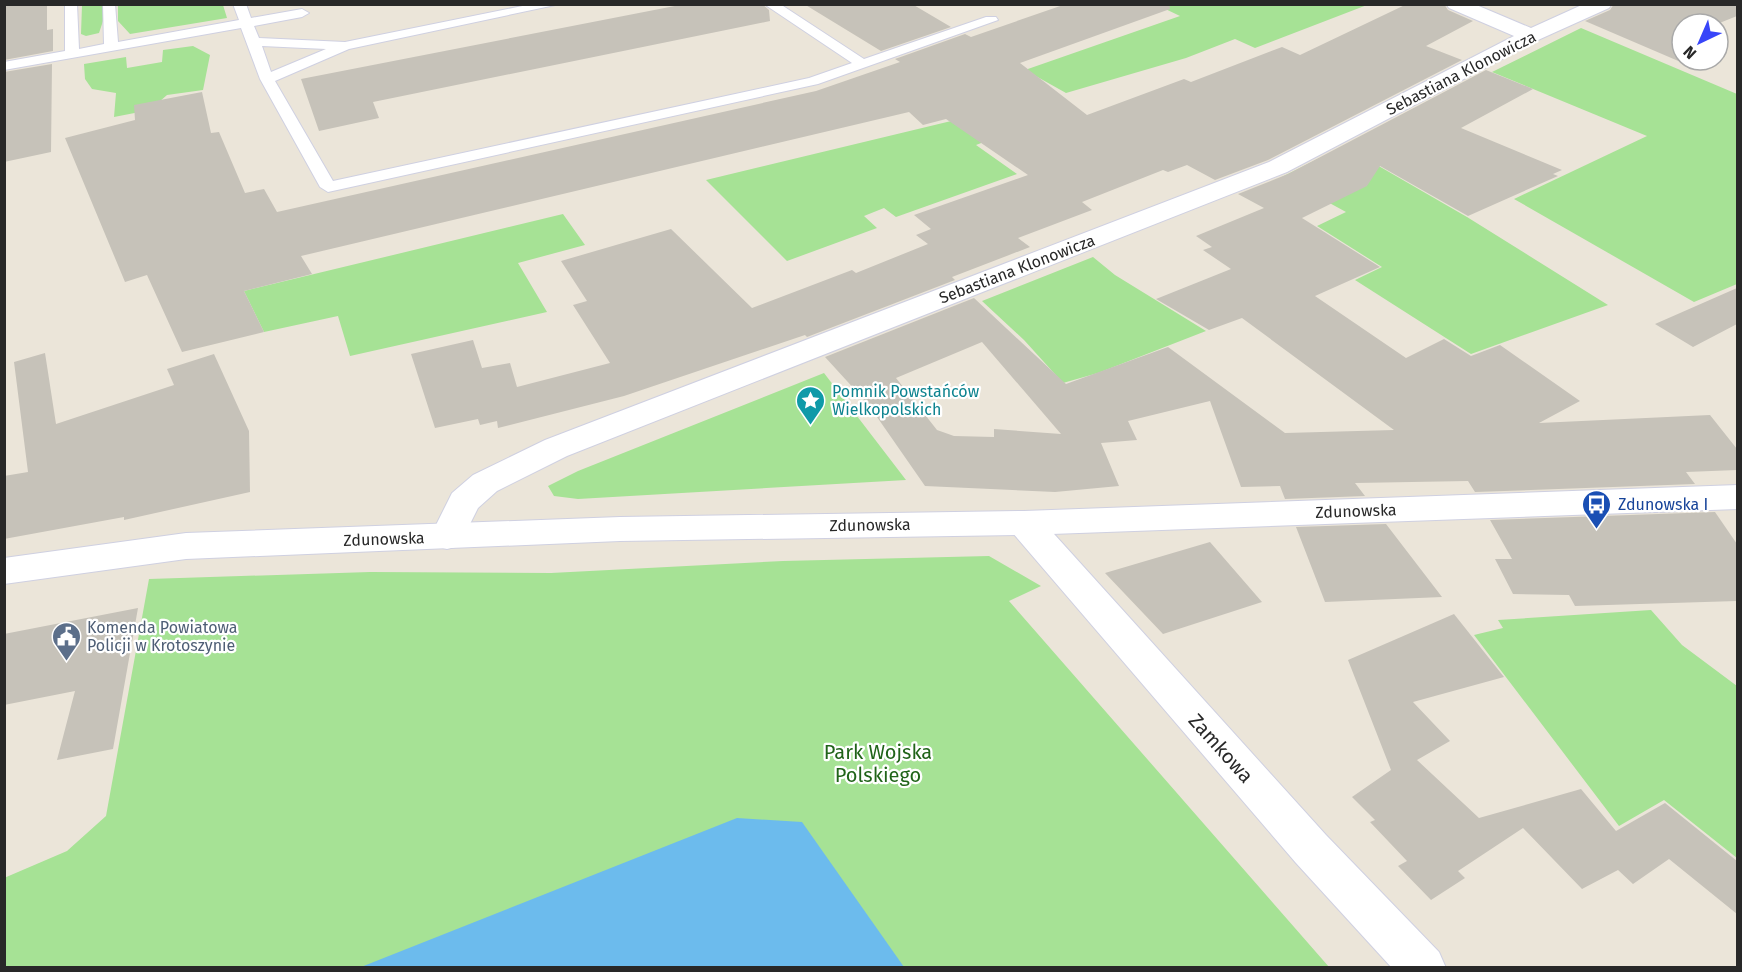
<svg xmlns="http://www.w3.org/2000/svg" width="1742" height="972" viewBox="0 0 1742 972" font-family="'Fira Sans',sans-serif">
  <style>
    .green { fill: #a6e295 }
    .water { fill: #6cbbed }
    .building { fill: #c6c2b9; fill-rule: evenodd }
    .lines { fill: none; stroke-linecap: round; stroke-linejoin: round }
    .service-casing { stroke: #cfd0e1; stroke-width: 2 }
    .minor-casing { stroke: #cfd0e1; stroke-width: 2 }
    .tertiary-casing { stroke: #cfd0e1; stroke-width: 2 }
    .service { fill: #fff; fill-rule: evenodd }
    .minor { fill: #fff; fill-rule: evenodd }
    .tertiary { fill: #fff; fill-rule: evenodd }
    .labels { text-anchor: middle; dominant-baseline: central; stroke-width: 4.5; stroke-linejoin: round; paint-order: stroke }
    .street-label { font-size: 16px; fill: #282828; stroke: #fff }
    .culture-label { font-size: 16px; fill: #0d838f; stroke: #fff; text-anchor: start }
    .transit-label { font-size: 16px; fill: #164399; stroke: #fff; text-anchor: start }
    .service-label { font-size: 16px; fill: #4e5e75; stroke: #fff; text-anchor: start }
    .near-street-label { font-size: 20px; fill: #282828; stroke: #fff }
    .near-park-label { font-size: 20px; fill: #206419; stroke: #fff }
  </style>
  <rect width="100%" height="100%" fill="#ebe5d9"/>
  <path class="green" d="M 82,5 L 103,5 L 104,18 L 99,33 L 86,36 L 81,34 Z
    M 118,5 L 223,5 L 227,18 L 130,34 L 118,21 Z
    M 1157,5 L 1367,5 L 1255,48 L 1235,39 L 1186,58 L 1066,93 L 1025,70 L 1180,16 Z
    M 1581,28 L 1737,94 L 1737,284 L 1694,302 L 1514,199 L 1647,136 L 1492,72 Z
    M 193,46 L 210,55 L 203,90 L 167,95 L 150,110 L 114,117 L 116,93 L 92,89 L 85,79 L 84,64 L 126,57 L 127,68 L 162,62 L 163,50 Z
    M 972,116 L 1002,135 L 976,145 L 1017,174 L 896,217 L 884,208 L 864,216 L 877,228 L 787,261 L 706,180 Z
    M 1344,146 L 1467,217 L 1608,305 L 1471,354 L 1355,280 L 1382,267 L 1317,226 L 1346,212 L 1282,177 Z
    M 563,214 L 585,245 L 518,263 L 547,312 L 350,356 L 338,316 L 264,332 L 244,291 Z
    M 1093,257 L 1115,275 L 1206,331 L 1098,373 L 1063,383 L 1024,340 L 982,301 Z
    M 824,373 L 906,480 L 578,499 L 554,496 L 548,486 L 578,471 Z
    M 989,556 L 1041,586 L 1009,601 L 1329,967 L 5,967 L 4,878 L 67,851 L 106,816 L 149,579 L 370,572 L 551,573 L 783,561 Z
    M 1651,610 L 1682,645 L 1737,686 L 1737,858 L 1664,800 L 1619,826 L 1474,635 L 1503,628 L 1498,620 Z"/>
  <path class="water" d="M 737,818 L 802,822 L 904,967 L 361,967 Z"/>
  <path class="building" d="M 4,4 L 47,4 L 47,30 L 53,29 L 53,51 L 4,60 Z
    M 685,4 L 762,4 L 769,10 L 770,21 L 373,102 L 379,118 L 319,131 L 301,79 Z
    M 804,4 L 912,4 L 951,27 L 881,51 Z
    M 1066,4 L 1169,4 L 1170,9 L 1020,63 L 1087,115 L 1184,79 L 1191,82 L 1282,47 L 1300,55 L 1407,4 L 1444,4 L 1448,10 L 1473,21 L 1426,46 L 1462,60 L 1268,160 L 1215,180 L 1187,165 L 1168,172 L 1163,170 L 1082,202 L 1092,210 L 1018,238 L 1030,247 L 952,277 L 955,280 L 807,337 L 805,335 L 624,396 L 498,428 L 497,421 L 480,425 L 478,419 L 435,428 L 411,354 L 473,340 L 482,368 L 510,363 L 517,387 L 610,363 L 573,305 L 587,301 L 561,261 L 671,229 L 752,308 L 852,270 L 856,273 L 928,244 L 916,235 L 931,229 L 914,215 L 1028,175 L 946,119 L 923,125 L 909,112 L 301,256 L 312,274 L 244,291 L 264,332 L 182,352 L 147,275 L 125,282 L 65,138 L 135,120 L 134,105 L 202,92 L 211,133 L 219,132 L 245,193 L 264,189 L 277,212 L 816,91 L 900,62 L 895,59 L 965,34 L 971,37 Z
    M 1614,4 L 1737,4 L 1737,16 L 1717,24 L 1682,24 L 1682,60 L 1690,60 L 1683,63 L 1585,21 L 1610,10 Z
    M 52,64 L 51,152 L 4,162 L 4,72 Z
    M 1486,70 L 1533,89 L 1461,128 L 1562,170 L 1553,174 L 1558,176 L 1468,216 L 1380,166 L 1367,186 L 1302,218 L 1380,267 L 1315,296 L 1406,358 L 1444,339 L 1471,356 L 1500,345 L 1580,401 L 1539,423 L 1710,415 L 1737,449 L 1737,470 L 1686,472 L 1695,484 L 1475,492 L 1468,481 L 1355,483 L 1365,496 L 1285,499 L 1280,486 L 1241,487 L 1210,401 L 1128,421 L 1137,440 L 1101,443 L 1119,486 L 1055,492 L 925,486 L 868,404 L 825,357 L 974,298 L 1066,384 L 1168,347 L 1285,433 L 1394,430 L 1242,318 L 1209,330 L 1156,299 L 1231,269 L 1203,250 L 1212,247 L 1196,236 L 1264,208 L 1238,194 L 1288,174 ZM 982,342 L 1061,434 L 994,429 L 994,437 L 954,436 L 937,430 L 896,378 Z
    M 1737,288 L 1737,324 L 1693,347 L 1655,324 Z
    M 45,353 L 56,424 L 174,385 L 167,369 L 214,354 L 249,431 L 250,492 L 124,520 L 124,517 L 4,539 L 4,476 L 28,472 L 14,362 Z
    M 1715,512 L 1737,544 L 1737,601 L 1575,606 L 1569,595 L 1513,594 L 1495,559 L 1512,559 L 1490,520 Z
    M 1386,524 L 1442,597 L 1325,602 L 1296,527 Z
    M 1210,542 L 1262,602 L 1163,634 L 1105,573 Z
    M 138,608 L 113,749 L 57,760 L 75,691 L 4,705 L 4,634 Z
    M 1454,614 L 1504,677 L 1413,702 L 1450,741 L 1417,760 L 1479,818 L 1581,789 L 1616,831 L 1665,803 L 1737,861 L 1737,914 L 1669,859 L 1633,884 L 1618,870 L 1582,889 L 1523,828 L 1458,871 L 1465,878 L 1431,900 L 1398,866 L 1407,861 L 1370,822 L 1375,820 L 1352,797 L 1391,770 L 1348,660 Z"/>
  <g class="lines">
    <defs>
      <path id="service" d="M 65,4 L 77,4 L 79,49 L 104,44 L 103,4 L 115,4 L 118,42 L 239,20 L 233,4 L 246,4 L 251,18 L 302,9 L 309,13 L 302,17 L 254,26 L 259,38 L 345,42 L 532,4 L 560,4 L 349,49 L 275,81 L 333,181 L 809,78 L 852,63 L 764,4 L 780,4 L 864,59 L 986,17 L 996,17 L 998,20 L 818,84 L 328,192 L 320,187 L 260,79 L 241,28 L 4,70 L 4,62 L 65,51 ZM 262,46 L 326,49 L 271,72 Z"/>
      <path id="minor" d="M 1446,4 L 1474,4 L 1531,28 L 1584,4 L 1612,4 L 1609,8 L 1538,40 L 1287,172 L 567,456 L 497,491 L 478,508 L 459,546 L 447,549 L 435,546 L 430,537 L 452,493 L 473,475 L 545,440 L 1269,162 L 1514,36 L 1449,8 Z
        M 1024,511 L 1036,514 L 1326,835 L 1439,952 L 1446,968 L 1392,968 L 1296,863 L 1012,532 L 1007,523 L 1012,514 Z"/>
      <path id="tertiary" d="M 1738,485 L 1738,509 L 1024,535 L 620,541 L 186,559 L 4,584 L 4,558 L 186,533 L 620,517 L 1024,511 Z"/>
    </defs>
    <use href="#service" class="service-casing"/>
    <use href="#minor" class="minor-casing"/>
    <use href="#tertiary" class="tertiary-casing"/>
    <use href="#service" class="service"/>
    <use href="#minor" class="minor"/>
    <use href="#tertiary" class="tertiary"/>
  </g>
  <defs>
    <symbol id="sight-pin" viewBox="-11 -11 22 30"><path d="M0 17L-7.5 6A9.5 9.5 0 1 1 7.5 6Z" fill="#0f9aa8" stroke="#fff"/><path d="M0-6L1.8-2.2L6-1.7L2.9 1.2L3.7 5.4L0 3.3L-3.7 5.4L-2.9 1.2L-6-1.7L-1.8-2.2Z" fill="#fff"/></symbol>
    <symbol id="bus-pin" viewBox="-11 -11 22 30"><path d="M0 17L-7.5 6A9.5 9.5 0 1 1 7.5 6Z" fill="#1a4fb4" stroke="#fff"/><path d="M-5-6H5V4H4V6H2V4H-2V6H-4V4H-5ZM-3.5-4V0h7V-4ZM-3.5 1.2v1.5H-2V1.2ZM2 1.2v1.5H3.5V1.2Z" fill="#fff"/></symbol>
    <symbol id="civic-pin" viewBox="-11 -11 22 30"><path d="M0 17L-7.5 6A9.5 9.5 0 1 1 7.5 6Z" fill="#5c6f8a" stroke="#fff"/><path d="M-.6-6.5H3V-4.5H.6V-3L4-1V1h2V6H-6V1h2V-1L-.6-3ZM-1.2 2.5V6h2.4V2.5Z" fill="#fff"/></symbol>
  </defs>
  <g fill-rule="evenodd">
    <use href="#sight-pin" x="794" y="384" width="33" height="45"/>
    <use href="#bus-pin" x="1580" y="488" width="33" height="45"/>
    <use href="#civic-pin" x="50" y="620" width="33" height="45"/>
  </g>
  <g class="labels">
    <g class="street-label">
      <text transform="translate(1461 73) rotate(-27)">Sebastiana Klonowicza</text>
      <text transform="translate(1017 269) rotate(-21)">Sebastiana Klonowicza</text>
      <text transform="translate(1356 511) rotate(-2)">Zdunowska</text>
      <text transform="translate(870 525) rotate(-1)">Zdunowska</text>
      <text transform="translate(384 539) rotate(-2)">Zdunowska</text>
    </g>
    <g class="culture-label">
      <text x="832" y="391">Pomnik Powstańców<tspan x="832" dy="18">Wielkopolskich</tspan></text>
    </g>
    <g class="transit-label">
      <text x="1618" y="504">Zdunowska I</text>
    </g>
    <g class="service-label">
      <text x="87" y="627">Komenda Powiatowa<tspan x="87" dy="18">Policji w Krotoszynie</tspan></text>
    </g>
    <g class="near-street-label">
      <text transform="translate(1221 748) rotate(48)">Zamkowa</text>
    </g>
    <g class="near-park-label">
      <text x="878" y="752">Park Wojska<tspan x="878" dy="23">Polskiego</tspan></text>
    </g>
  </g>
  <rect width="1742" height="972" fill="none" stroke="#282828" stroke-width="12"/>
  <g transform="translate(1700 42) rotate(224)"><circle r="28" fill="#ffffff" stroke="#a9a9a9" stroke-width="1.5"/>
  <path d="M0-4.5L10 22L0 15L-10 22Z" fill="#3845f9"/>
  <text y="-9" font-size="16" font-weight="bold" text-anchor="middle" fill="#282828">N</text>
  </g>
</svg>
